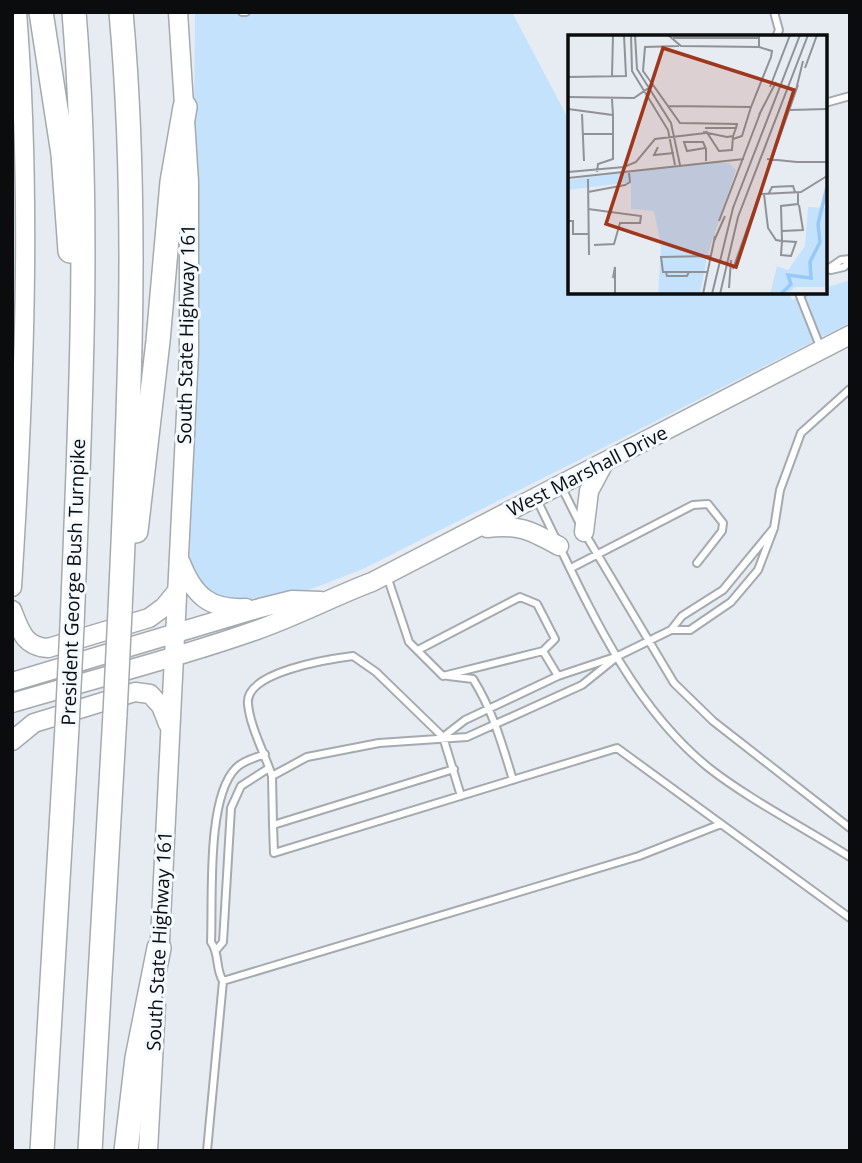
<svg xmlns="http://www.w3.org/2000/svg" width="862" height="1163" viewBox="0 0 862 1163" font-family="'Open Sans',sans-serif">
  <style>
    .green { fill: #c5e2fd }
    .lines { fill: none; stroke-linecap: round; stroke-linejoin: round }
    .service-casing { stroke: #a5aaaf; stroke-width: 10 }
    .secondary-casing { stroke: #a5aaaf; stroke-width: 21 }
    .motorway-casing { stroke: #a5aaaf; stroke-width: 26 }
    .service { stroke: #fff; stroke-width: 6 }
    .secondary { stroke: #fff; stroke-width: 18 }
    .motorway { stroke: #fff; stroke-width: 23 }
    .motorway-bridge-casing { stroke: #a5aaaf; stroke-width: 26; stroke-linecap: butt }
    .motorway-bridge { stroke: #fff; stroke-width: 23 }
    .labels { text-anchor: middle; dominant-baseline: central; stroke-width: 6; stroke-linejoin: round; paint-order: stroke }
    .street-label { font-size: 19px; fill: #0a0c0d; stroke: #f4faff }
    .inset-river { fill: none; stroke: #97c9f8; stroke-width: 3.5 }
    .inset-road { fill: none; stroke: #8f9296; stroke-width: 2 }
    .view { fill: #9f371c; fill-opacity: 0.15; stroke: #9f371c; stroke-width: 3.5 }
    .inset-edge { fill: none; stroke: #0a0c0d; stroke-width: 3.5 }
  </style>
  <rect width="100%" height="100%" fill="#e7ecf2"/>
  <path class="green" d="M 195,12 L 512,12 L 570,122 L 570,292 L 789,292 L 792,300 L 814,292 L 825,292 L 825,288 L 850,280 L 850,323 L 363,569 C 320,585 223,632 193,576 C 190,570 191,560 190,554 Z"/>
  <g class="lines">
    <defs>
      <path id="service" d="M 242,12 L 246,12
        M 774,12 L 779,30 L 776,37
        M 825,103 L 850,96
        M 831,270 L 844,267 L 850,261
        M 825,271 L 841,260 L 850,259
        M 804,292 L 800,296 L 821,349
        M 561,486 L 579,522
        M 537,500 C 583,593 626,701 709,768 C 750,800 805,828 850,857
        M 584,532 L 674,683 L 713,721 L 850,828
        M 571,568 L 693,505 L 708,504 L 723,523 L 722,531 L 697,563
        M 387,576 L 409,642 L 443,676 L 543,651 L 555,639 L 537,604 L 520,597 L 418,650
        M 671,630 L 690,630 L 731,602 L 758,570 L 774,528 L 780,490 L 801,433 L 850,389
        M 543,651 L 558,676
        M 448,676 L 473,679 C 493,711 502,744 513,780
        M 443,737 L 465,720 L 558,676 L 618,656 L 671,630 L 682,616 L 723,590 L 774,528
        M 454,769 L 273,825 L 272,776 L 307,757 L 379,743 L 467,737 L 582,685 L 618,656
        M 272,776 C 265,754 250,727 248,704 C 244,672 329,659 353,656 L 376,672 L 443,737 L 461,796
        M 273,825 L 274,853 L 617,748 L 850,918
        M 217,949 L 223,942 L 231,808 L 241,786 L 269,768
        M 223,981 C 215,969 220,954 211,942 C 213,899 206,798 236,768 C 244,760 255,758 265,754
        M 207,1151 L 223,981 L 639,856 L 721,824"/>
      <path id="secondary" d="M 487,528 C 520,524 531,531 559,546
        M 584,532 L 589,491 L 604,463
        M 181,563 C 194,596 210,610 246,608
        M 12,587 C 24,396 32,203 17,12
        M 12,610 C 20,630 24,647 48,648 L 149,618 L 164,607 L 177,591
        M 12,682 L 260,608 L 292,600 L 321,601
        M 12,703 C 93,679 175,659 254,631 C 295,617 332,597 372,582 L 850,335
        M 12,741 L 34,723 L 135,692 L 150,694 L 161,706 L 168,724
        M 159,960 L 189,353 L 189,182 L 178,12
        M 148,1151 L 156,1005"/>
      <path id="motorway" d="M 41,12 L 63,154 L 70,251
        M 136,531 L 158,341 L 172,182 L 185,107
        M 120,611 C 129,411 139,212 121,12
        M 72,626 C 80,421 91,217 74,12
        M 42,1151 L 67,727
        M 90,1151 L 115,714
        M 126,1151 L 137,1058 L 159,948"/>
    </defs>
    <use href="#service" class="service-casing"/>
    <use href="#secondary" class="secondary-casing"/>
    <use href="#motorway" class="motorway-casing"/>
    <use href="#service" class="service"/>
    <use href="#secondary" class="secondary"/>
    <use href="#motorway" class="motorway"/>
    <defs>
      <path id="motorway-bridge" d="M 115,714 L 120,611
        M 67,727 L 72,626"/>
    </defs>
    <use href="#motorway-bridge" class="motorway-bridge-casing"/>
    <use href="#motorway-bridge" class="motorway-bridge"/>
  </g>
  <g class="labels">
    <g class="street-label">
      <text transform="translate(186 334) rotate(-89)">South State Highway 161</text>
      <text transform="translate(587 471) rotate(-27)">West Marshall Drive</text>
      <text transform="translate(73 582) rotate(-88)">President George Bush Turnpike</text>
      <text transform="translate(159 941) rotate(-87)">South State Highway 161</text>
    </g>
  </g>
  <g transform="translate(568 35)">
    <rect width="259" height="259" fill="#e7ecf2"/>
    <path d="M 141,127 L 161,128 L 168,135 L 140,218 L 132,259 L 90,259 L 93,212 L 86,176 L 63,174 L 63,147 L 0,155 L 0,145 ZM 240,172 L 258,173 L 258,252 L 228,252 L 219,259 L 202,259 L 209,231 L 220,235 L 237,211 Z" fill="#c5e2fd"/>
    <path class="inset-river" d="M 213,259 L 223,249 L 220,240 L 243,243 L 242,227 L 252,207 L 250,189 L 259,152"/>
    <path class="inset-road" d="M 63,0 L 64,36 L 100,95 L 107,130M 67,0 L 69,34 L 103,88 L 112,130M 100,0 L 113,11 L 191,12 L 191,0M 105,3 L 191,3M 237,33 L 249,0M 44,41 L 45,0M 0,42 L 58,41 L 56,0M 85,50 L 75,36 L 77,12 L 111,11M 202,52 L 222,0M 228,55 L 235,26M 0,62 L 66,63 L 85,50 L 112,88 L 169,89 L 168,93M 100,71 L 183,72 L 203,22 L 204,16 L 191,12M 0,74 L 45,80 L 44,64M 222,75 L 259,74M 14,79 L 16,126M 191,80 L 208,47M 138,96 L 151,116 L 164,115 L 165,101M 135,97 L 159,102 L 165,101 L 168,93 L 137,93M 14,99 L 44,99M 165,104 L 174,101 L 183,72M 90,112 L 86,120 L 106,118M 137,113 L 119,116 L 116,107 L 135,107 L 138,114 L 138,126M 199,124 L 229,127M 227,127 L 259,127M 0,137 L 56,132 L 68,127 L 87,104 L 138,98M 29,137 L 30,129 L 45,124 L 45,80M 0,143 L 176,124M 20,144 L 21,220M 20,157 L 57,150 L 62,147 L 61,138M 201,158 L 204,152 L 225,151 L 227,157M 193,159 L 233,157 L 259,141M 196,159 L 200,193 L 208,205 L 214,206 L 213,171 L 230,169 L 230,157M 20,174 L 73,181 L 72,188 L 52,188 L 46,209 L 26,210M 0,186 L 5,186 L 5,199 L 21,199M 151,186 L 193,76M 214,196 L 235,195 L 231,170M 146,206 L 157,181M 214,206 L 228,207 L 223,221 L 213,220 ZM 165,234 L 230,50M 98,237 L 99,241 L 119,241 L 121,237M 139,237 L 95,237 L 93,222 L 142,221M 45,243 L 47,232 L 47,259M 161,253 L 163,225M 135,259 L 147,201M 144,259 L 165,173 L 232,0M 152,259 L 170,182 L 240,0"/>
    <path class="view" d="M 95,13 L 226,55 L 168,232 L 38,189 Z"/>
    <rect width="259" height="259" class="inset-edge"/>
  </g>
  <rect width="862" height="1163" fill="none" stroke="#0a0c0d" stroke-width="28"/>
</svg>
